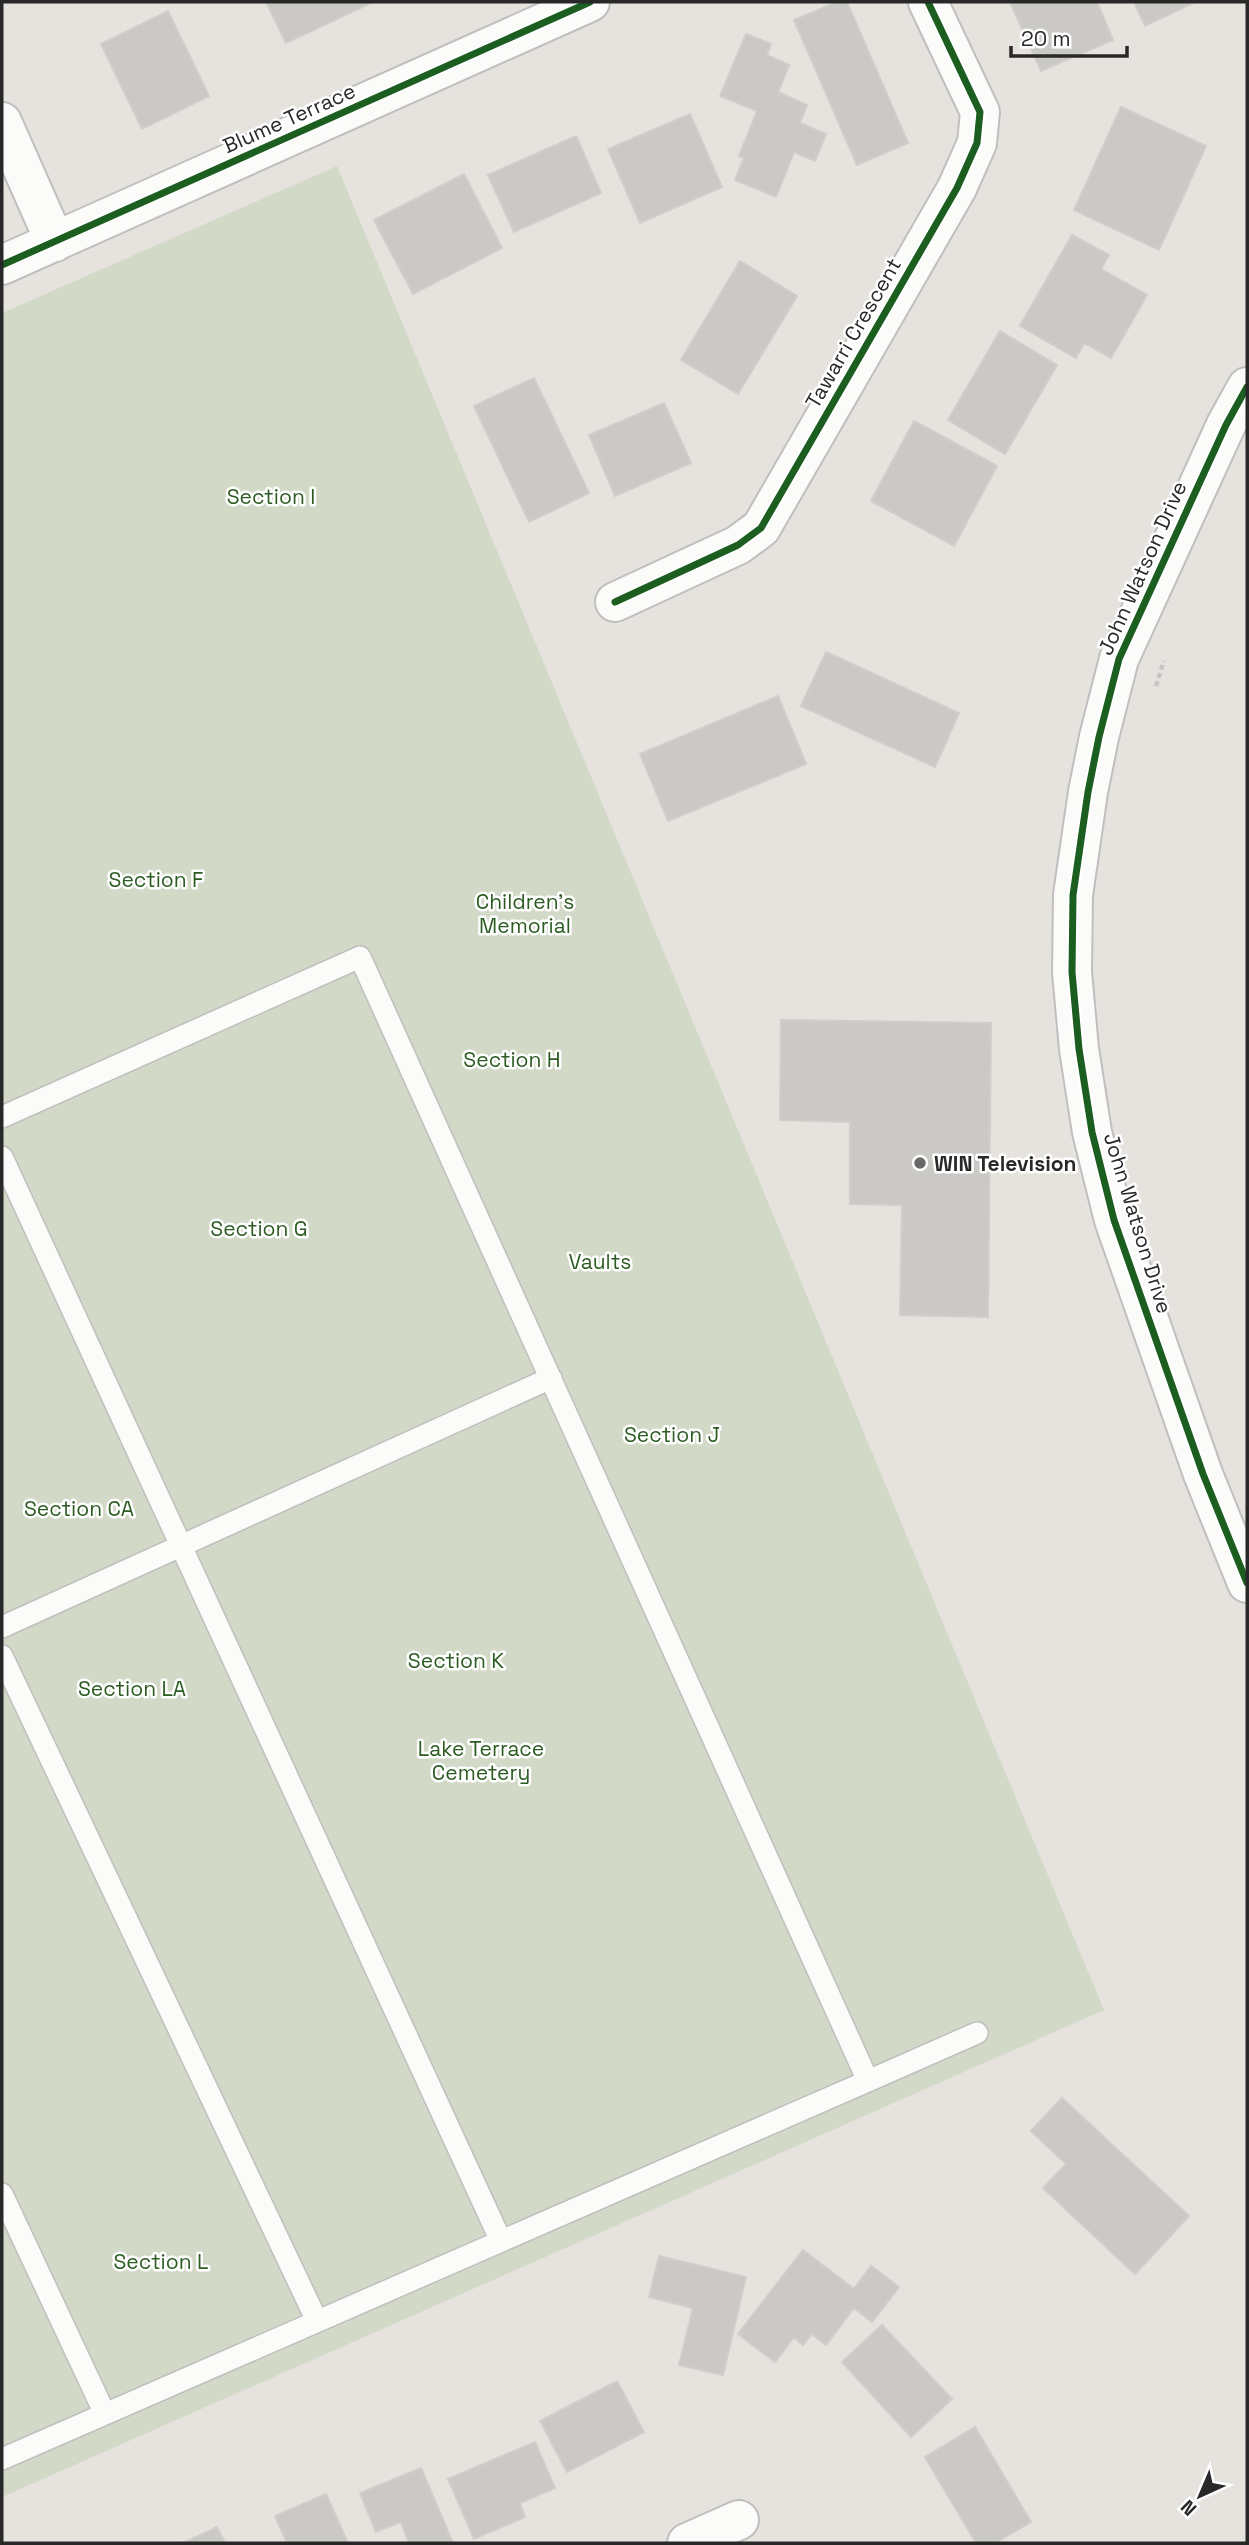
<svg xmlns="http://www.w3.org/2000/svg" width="1249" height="2545" viewBox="0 0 1249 2545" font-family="'Space Grotesk',sans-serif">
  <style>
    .cemetery { fill: #d2d9c7 }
    .building { fill: #cbc9c5; stroke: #d1ceca; stroke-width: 2 }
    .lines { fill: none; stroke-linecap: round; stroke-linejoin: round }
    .lane-casing { stroke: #c0bfbf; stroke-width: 24 }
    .street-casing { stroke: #c0bfbf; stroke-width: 42 }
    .secondary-casing { stroke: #c0bfbf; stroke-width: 42 }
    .path { stroke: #c6c5c5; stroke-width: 4.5; stroke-dasharray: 5 3.5; stroke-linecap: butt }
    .lane { stroke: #fbfbfa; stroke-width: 21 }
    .street { stroke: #fbfbfa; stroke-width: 38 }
    .secondary { stroke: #fbfbfa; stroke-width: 38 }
    .cycleway-casing { stroke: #fff; stroke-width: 11 }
    .cycleway { stroke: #1b5e20; stroke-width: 7 }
    .poi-dot { fill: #6a6968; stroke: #fff; stroke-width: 2.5 }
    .labels { text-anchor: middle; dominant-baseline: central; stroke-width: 5; stroke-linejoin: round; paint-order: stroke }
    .street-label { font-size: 21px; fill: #282828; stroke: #fff }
    .park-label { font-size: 21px; fill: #2c5c21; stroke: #fff }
    .poi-label { font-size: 21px; font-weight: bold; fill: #282828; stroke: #fff; text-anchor: start }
  </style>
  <rect width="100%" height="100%" fill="#e6e3de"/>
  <path class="cemetery" d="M 337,166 L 1104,2010 L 2,2497 L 2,313 Z"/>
  <path class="building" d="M 266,2 L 373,2 L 286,43 Z
    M 837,2 L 847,2 L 908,143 L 857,165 L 794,20 Z
    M 1010,2 L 1097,2 L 1113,40 L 1041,71 Z
    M 1134,2 L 1195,2 L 1145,26 Z
    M 168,11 L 209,96 L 142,129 L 101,44 Z
    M 746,34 L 771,44 L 767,55 L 789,65 L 778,92 L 807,105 L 800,123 L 826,134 L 815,161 L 794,152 L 776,197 L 735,180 L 744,158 L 739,156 L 757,111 L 720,96 Z
    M 1121,107 L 1206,146 L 1159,250 L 1074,210 Z
    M 690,114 L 722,187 L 640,223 L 608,149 Z
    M 576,136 L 601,193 L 514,232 L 488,175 Z
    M 464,174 L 502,248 L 413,294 L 374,220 Z
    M 1072,235 L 1109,255 L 1101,269 L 1147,295 L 1111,358 L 1084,343 L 1076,358 L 1020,326 Z
    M 740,261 L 797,296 L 738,394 L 681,360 Z
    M 1000,331 L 1057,365 L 1005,454 L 948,420 Z
    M 534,378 L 589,493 L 529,522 L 474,406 Z
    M 664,403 L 691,463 L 615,496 L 589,435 Z
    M 914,421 L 997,466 L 954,546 L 871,501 Z
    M 826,652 L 959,713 L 935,767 L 801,706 Z
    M 778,696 L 806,764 L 668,821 L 640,754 Z
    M 781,1020 L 991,1023 L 988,1317 L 900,1315 L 902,1205 L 850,1204 L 850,1122 L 780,1120 Z
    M 1062,2098 L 1189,2216 L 1135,2274 L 1043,2188 L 1066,2164 L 1031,2131 Z
    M 803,2250 L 854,2289 L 871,2266 L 899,2287 L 872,2322 L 854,2308 L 826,2345 L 812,2334 L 803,2345 L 794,2337 L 775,2362 L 738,2334 Z
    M 659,2256 L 746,2277 L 723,2375 L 679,2365 L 693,2308 L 649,2297 Z
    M 882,2325 L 952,2399 L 911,2437 L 842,2362 Z
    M 617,2381 L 644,2432 L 567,2472 L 540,2421 Z
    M 975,2427 L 1031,2522 L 995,2543 L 976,2543 L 925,2457 Z
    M 535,2442 L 555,2488 L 520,2503 L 525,2517 L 474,2539 L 448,2479 Z
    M 421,2468 L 453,2543 L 409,2543 L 401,2522 L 376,2532 L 360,2493 Z
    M 326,2494 L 348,2543 L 287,2543 L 275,2516 Z
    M 217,2527 L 225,2543 L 183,2543 Z"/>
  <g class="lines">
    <defs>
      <path id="lane" d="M 2,1117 L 360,957 L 868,2081 L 2,2459
        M 2,1157 L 501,2241
        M 2,1627 L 551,1378
        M 2,1656 L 317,2321
        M 868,2081 L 977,2033
        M 2,2194 L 105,2414"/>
      <path id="street" d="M 2,122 L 55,242
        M 2,265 L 590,2
        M 615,602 L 738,545 L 761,528 L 957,188 L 977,143 L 980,112 L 928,2
        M 687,2543 L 739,2520"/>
      <path id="secondary" d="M 1247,387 L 1226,425 L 1119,659 L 1099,737 L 1088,792 L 1073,895 L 1072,972 L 1079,1049 L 1092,1132 L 1114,1220 L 1203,1474 L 1247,1583"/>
    </defs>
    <use href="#lane" class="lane-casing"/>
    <use href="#street" class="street-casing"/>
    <use href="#secondary" class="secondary-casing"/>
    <path class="path" d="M 1156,686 L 1164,661"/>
    <use href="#lane" class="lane"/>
    <use href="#street" class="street"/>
    <use href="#secondary" class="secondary"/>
    <defs>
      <path id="cycleway" d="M 2,265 L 590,2
        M 1247,387 L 1226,425 L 1119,659 L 1099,737 L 1088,792 L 1073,895 L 1072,972 L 1079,1049 L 1092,1132 L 1114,1220 L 1203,1474 L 1247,1583
        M 615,602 L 738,545 L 761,528 L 957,188 L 977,143 L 980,112 L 928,2"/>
    </defs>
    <use href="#cycleway" class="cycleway-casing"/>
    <use href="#cycleway" class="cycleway"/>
  </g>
  <circle class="poi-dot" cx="920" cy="1163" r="7"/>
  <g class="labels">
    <g class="street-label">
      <text transform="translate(289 118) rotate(-24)">Blume Terrace</text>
      <text transform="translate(853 333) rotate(-60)">Tawarri Crescent</text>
      <text transform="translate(1142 568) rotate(-66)">John Watson Drive</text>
      <text transform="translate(1138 1223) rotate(73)">John Watson Drive</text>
    </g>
    <g class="park-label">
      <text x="271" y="496">Section I</text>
      <text x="156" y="879">Section F</text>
      <text x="525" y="901">Children's<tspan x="525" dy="24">Memorial</tspan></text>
      <text x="512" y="1059">Section H</text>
      <text x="259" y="1228">Section G</text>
      <text x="600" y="1261">Vaults</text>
      <text x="672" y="1434">Section J</text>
      <text x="79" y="1508">Section CA</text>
      <text x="456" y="1660">Section K</text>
      <text x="132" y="1688">Section LA</text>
      <text x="481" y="1748">Lake Terrace<tspan x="481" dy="24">Cemetery</tspan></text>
      <text x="161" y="2261">Section L</text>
    </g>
    <g class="poi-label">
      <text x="934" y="1163">WIN Television</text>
    </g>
  </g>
  <rect width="1249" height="2545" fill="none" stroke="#282828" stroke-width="7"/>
  <g transform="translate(1200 2496) rotate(224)" stroke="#ffffff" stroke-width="5" paint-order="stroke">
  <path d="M0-5L12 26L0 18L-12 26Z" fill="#282828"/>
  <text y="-10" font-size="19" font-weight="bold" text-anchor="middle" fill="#282828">N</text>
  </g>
  <path d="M1011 46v10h116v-10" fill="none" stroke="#282828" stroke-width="3.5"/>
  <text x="1021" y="46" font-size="21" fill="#282828" stroke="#ffffff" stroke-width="5" paint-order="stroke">20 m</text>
</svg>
